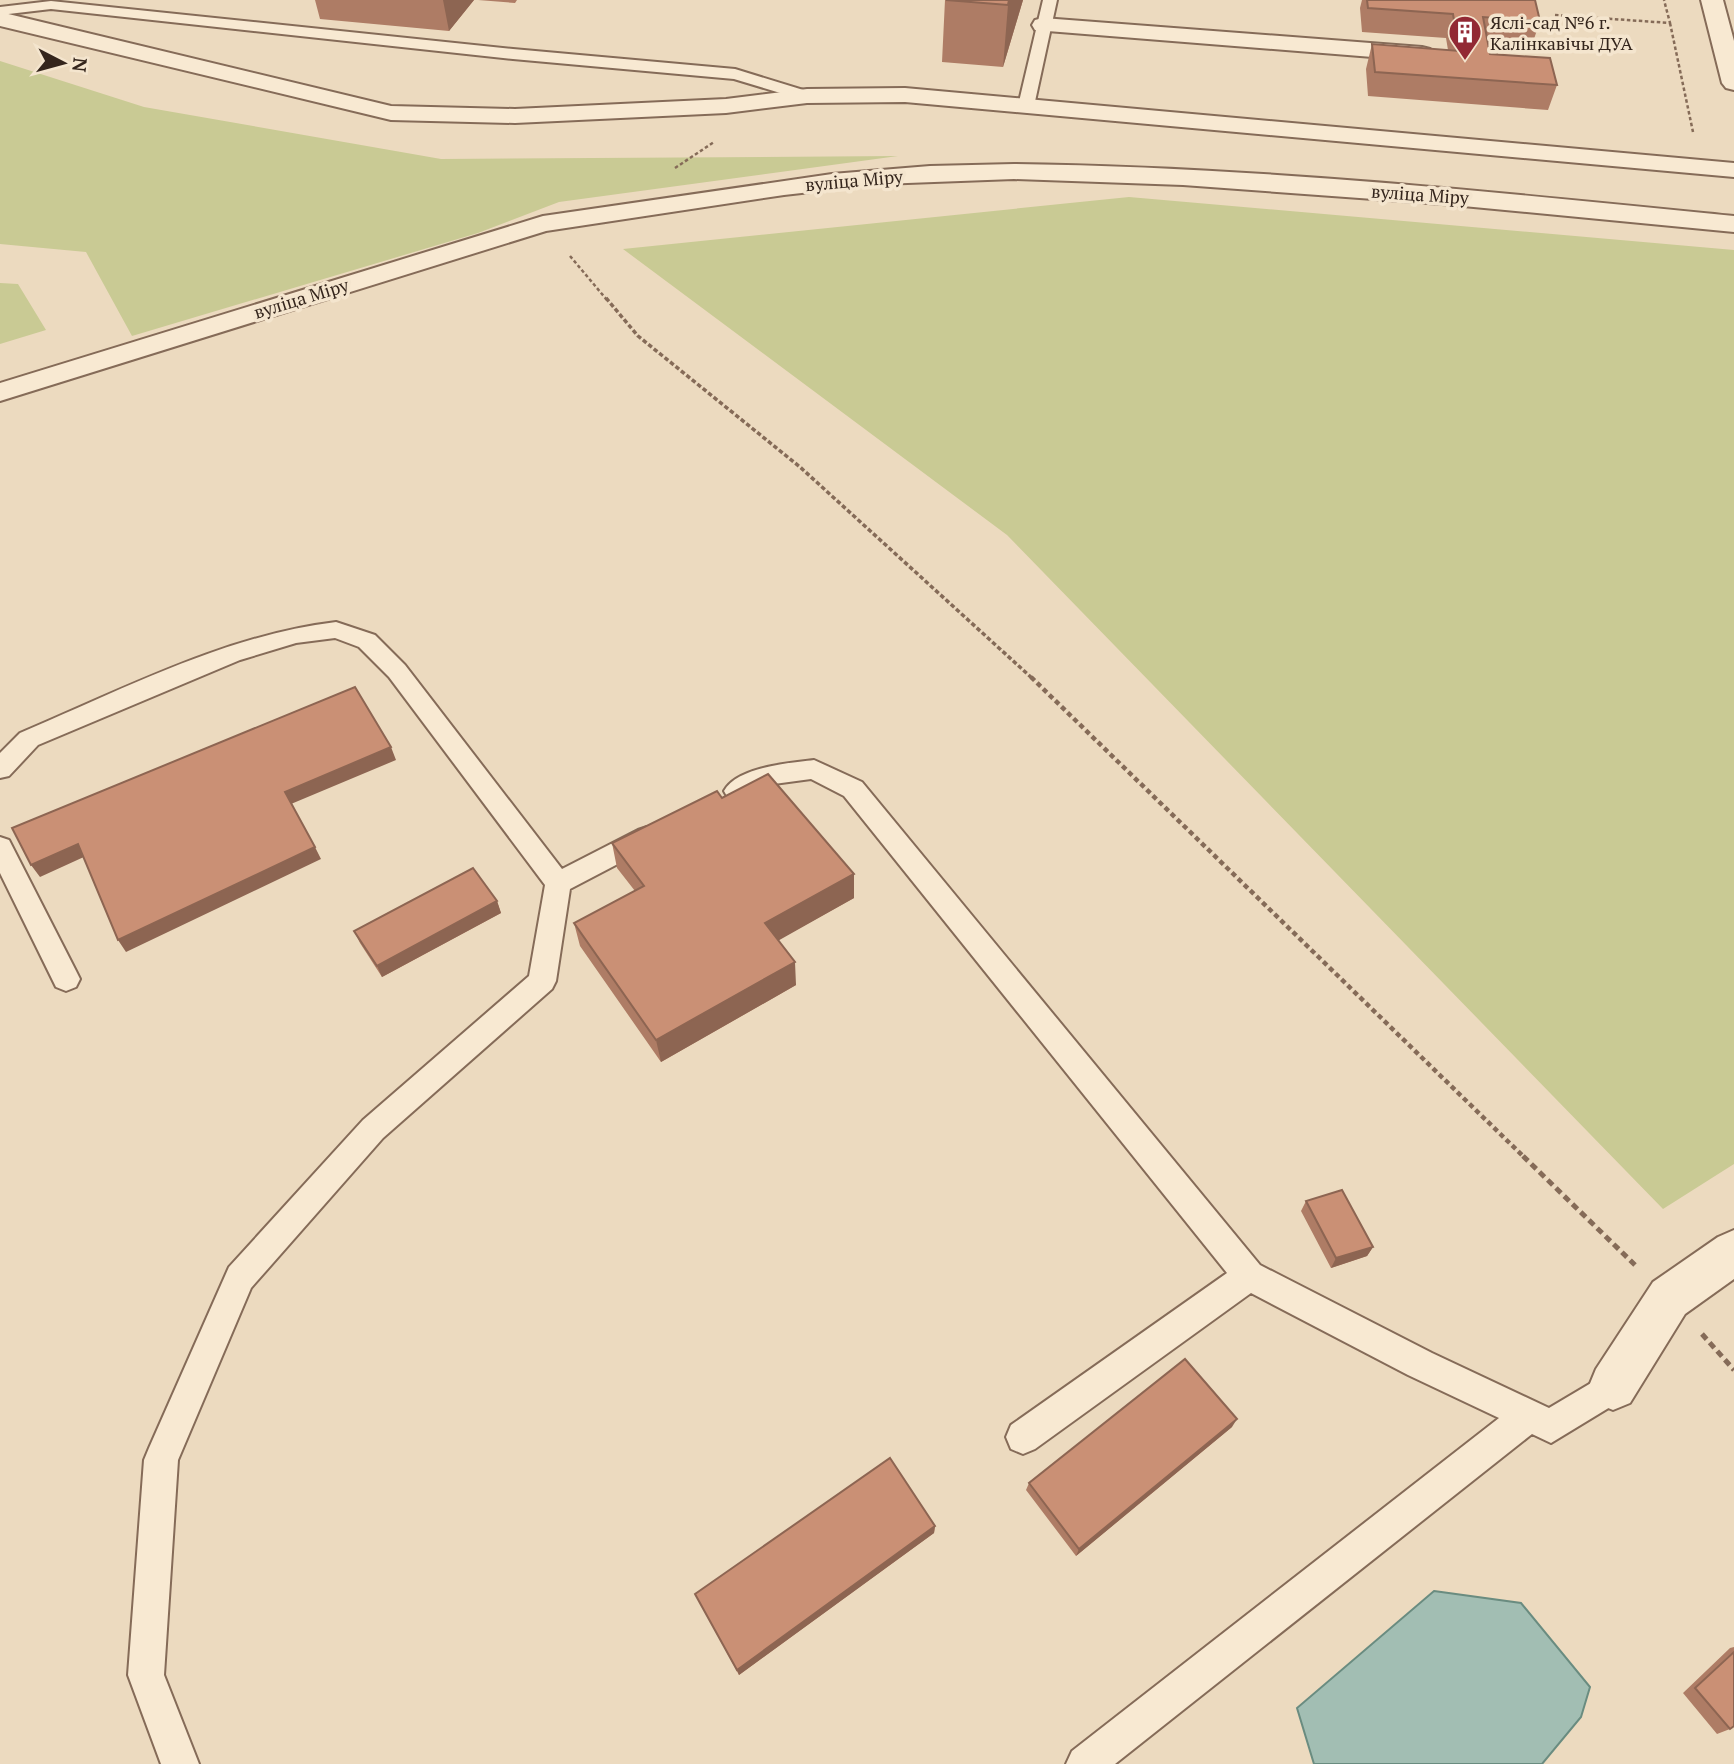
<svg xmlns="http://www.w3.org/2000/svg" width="1734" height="1764" viewBox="0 0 1734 1764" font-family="'PT Serif',serif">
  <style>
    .green { fill: #c9ca94 }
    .water { fill: #a2beb3; stroke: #6a8c80; stroke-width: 2 }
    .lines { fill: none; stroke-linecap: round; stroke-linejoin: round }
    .service-casing { stroke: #856b58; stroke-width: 4 }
    .pedestrian-casing { stroke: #856b58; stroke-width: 4 }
    .minor-casing { stroke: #856b58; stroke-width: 4 }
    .tertiary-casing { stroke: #856b58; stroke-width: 4 }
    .path-far3 { stroke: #856b58; stroke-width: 2.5; stroke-dasharray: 3.5 2.5; stroke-linecap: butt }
    .path-far2 { stroke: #856b58; stroke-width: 3.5; stroke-dasharray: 4.5 2.5; stroke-linecap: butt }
    .path-far1 { stroke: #856b58; stroke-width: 4.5; stroke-dasharray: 5 3.5; stroke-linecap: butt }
    .path { stroke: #856b58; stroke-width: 5; stroke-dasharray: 7 4.5; stroke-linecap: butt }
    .service { fill: #f8e9d2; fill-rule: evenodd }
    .pedestrian { fill: #f8e9d2; fill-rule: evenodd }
    .minor { fill: #f8e9d2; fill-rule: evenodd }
    .tertiary { fill: #f8e9d2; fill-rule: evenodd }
    .wall { fill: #ae7c65 }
    .shaded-wall { fill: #8d6552 }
    .building { fill: #ca9075; stroke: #8d6552; stroke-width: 2 }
    .labels { text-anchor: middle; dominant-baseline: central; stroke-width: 7; stroke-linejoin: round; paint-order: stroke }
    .far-poi-label { font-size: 18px; fill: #34251c; stroke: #f4e5ce; text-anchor: start }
    .far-street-label { font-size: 18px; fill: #34251c; stroke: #f4e5ce }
  </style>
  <rect width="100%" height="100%" fill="#ecdabf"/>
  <path class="green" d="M 0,61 L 144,107 L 441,159 L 898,156 L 559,202 L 478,233 L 132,336 L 86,252 L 0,244 Z
    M 1129,197 L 1734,250 L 1734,1164 L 1663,1209 L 1007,535 L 623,249 Z
    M 0,283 L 18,284 L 46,330 L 0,344 Z"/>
  <path class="water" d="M 1434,1591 L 1521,1603 L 1590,1687 L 1581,1717 L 1542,1764 L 1314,1764 L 1297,1708 Z"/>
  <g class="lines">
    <defs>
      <path id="service" d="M 1043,0 L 1057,0 L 1034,106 L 1026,111 L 1018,106 Z
        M 51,1 L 513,49 L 735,69 L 813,93 L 815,96 L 807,101 L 734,79 L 513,59 L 51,9 L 0,15 L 0,7 Z
        M 336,622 L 375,635 L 405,665 L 562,869 L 638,830 L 647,827 L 656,830 L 660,837 L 656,844 L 570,889 L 556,981 L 552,989 L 383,1138 L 251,1288 L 178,1460 L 164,1675 L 199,1764 L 161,1764 L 128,1675 L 144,1460 L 149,1448 L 229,1267 L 363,1120 L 529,976 L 545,885 L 389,677 L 359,647 L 335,638 L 296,643 L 240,660 L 38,745 L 9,776 L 0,778 L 0,753 L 20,733 C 122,690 226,635 336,622 Z
        M 814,760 L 862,782 L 1260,1265 L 1432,1353 L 1549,1408 L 1613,1370 L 1625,1374 L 1629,1386 L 1625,1398 L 1551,1443 L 1532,1434 L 1115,1764 L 1066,1764 L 1072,1751 L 1499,1418 L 1408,1375 L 1251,1293 L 1035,1449 L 1023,1454 L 1011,1449 L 1006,1437 L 1011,1425 L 1227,1273 L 844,796 L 811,779 L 774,784 L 737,801 L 728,798 L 724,791 C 737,767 789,763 814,760 Z
        M 0,837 L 9,840 L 76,971 L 80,979 L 76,987 L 66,991 L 56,987 L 0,873 Z"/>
      <path id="pedestrian" d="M 1043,18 L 1422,47 L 1430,49 L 1433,54 L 1430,59 L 1422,61 L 1035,30 L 1032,25 L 1035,20 Z"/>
      <path id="minor" d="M 0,12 L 391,106 L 515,109 L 726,99 L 807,89 L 905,88 L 1734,163 L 1734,177 L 905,102 L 807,103 L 726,113 L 515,123 L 391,120 L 0,26 Z
        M 1734,1230 L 1734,1279 L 1685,1314 L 1630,1403 L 1613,1410 L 1596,1403 L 1589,1386 L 1596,1369 L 1653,1282 L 1718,1237 Z"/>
      <path id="tertiary" d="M 1701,0 L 1723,0 L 1734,41 L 1734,90 L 1726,88 L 1722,83 Z
        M 1014,164 C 1255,167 1495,192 1734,216 L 1734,232 L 1442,204 L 1183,185 L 1014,179 L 881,184 L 784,195 L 546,231 L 0,401 L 0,383 L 543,216 L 832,174 L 930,166 Z"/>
    </defs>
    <use href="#service" class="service-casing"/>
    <use href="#pedestrian" class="pedestrian-casing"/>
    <use href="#minor" class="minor-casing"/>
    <use href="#tertiary" class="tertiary-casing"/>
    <path class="path-far3" d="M 1555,15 L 1670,23 L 1664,0
      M 1670,23 L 1693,132
      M 675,168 L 714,142
      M 570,256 L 607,300"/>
    <path class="path-far2" d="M 606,298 L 638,336 L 800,467 L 1033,679"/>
    <path class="path-far1" d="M 1031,677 L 1525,1158"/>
    <path class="path" d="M 1523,1156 L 1635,1265
      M 1702,1334 L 1734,1370"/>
    <use href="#service" class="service"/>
    <use href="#pedestrian" class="pedestrian"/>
    <use href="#minor" class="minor"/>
    <use href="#tertiary" class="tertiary"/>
  </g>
  <path class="wall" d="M 315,0 L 474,0 L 449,31 L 320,19 Z
    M 478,0 L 517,0 L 515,3 Z
    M 945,0 L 1023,0 L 1003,67 L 942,62 Z
    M 1362,0 L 1535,0 L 1540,21 L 1532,45 L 1488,42 L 1490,54 L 1557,85 L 1548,110 L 1368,96 L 1366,69 L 1372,44 L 1448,50 L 1446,38 L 1362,32 L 1360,8 Z
    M 722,798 L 854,898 L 778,940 L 796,985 L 661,1062 L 580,946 L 574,923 L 635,891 L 617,868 L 612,843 Z
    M 497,901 L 501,913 L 382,977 L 360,943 L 354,931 Z
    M 1306,1201 L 1373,1247 L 1367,1256 L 1331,1268 L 1301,1211 Z
    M 1232,1427 L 1076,1556 L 1026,1490 L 1029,1483 Z
    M 935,1526 L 934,1533 L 739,1675 L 695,1594 Z
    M 1734,1647 L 1734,1726 L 1730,1729 L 1717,1734 L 1683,1693 L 1730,1648 Z"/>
  <path class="shaded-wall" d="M 443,0 L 474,0 L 449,31 Z
    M 1009,0 L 1023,0 L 1003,67 L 1008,5 Z
    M 391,747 L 396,760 L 291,804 L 285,792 Z
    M 78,844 L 86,856 L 40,877 L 31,865 Z
    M 315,847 L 321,859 L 126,952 L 118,940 Z
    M 854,874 L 854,898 L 767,947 L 765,923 Z
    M 497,901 L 501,913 L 382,977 L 377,966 Z
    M 795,962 L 796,985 L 661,1062 L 656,1040 Z
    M 1373,1247 L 1367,1256 L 1331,1268 L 1336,1258 Z
    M 1237,1419 L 1232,1427 L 1076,1556 L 1079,1549 Z
    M 935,1526 L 934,1533 L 739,1675 L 737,1670 Z"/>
  <path class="building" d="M 946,0 L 1009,0 L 1008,5 Z
    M 1367,0 L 1535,0 L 1540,21 L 1483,17 L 1490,54 L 1550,58 L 1557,85 L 1375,72 L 1372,44 L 1459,51 L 1453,14 L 1368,8 Z
    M 355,687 L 391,747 L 285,792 L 315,847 L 118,940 L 78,844 L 31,865 L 12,828 Z
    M 768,774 L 854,874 L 765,923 L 795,962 L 656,1040 L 574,923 L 644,886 L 612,843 L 717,791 L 722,798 Z
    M 473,868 L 497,901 L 377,966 L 354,931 Z
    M 1342,1190 L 1373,1247 L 1336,1258 L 1306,1201 Z
    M 1185,1359 L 1237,1419 L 1079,1549 L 1029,1483 Z
    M 890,1458 L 935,1526 L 737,1670 L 695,1594 Z
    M 1734,1652 L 1734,1726 L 1730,1729 L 1695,1688 Z"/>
  <defs>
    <symbol id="building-pin" viewBox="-11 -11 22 30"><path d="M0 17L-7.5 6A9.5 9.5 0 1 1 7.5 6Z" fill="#922934" stroke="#f4e5ce"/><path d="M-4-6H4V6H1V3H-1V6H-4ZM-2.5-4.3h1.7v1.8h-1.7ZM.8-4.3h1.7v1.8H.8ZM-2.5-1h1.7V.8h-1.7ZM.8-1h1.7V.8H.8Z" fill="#fff"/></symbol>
  </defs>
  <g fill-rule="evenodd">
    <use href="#building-pin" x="1446" y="13" width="38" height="52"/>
  </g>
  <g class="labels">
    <g class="far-poi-label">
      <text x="1490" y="22">Яслі-сад №6 г.<tspan x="1490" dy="21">Калінкавічы ДУА</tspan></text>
    </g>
    <g class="far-street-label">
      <text transform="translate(854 180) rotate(-5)">вуліца Міру</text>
      <text transform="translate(1420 194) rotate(4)">вуліца Міру</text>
      <text transform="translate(301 298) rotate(-17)">вуліца Міру</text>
    </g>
  </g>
  <g transform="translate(63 63) rotate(96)" stroke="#f4e5ce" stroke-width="5" paint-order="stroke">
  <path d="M0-5L12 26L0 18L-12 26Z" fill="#34251c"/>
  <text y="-10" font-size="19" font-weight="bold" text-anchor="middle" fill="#34251c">N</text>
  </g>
</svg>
